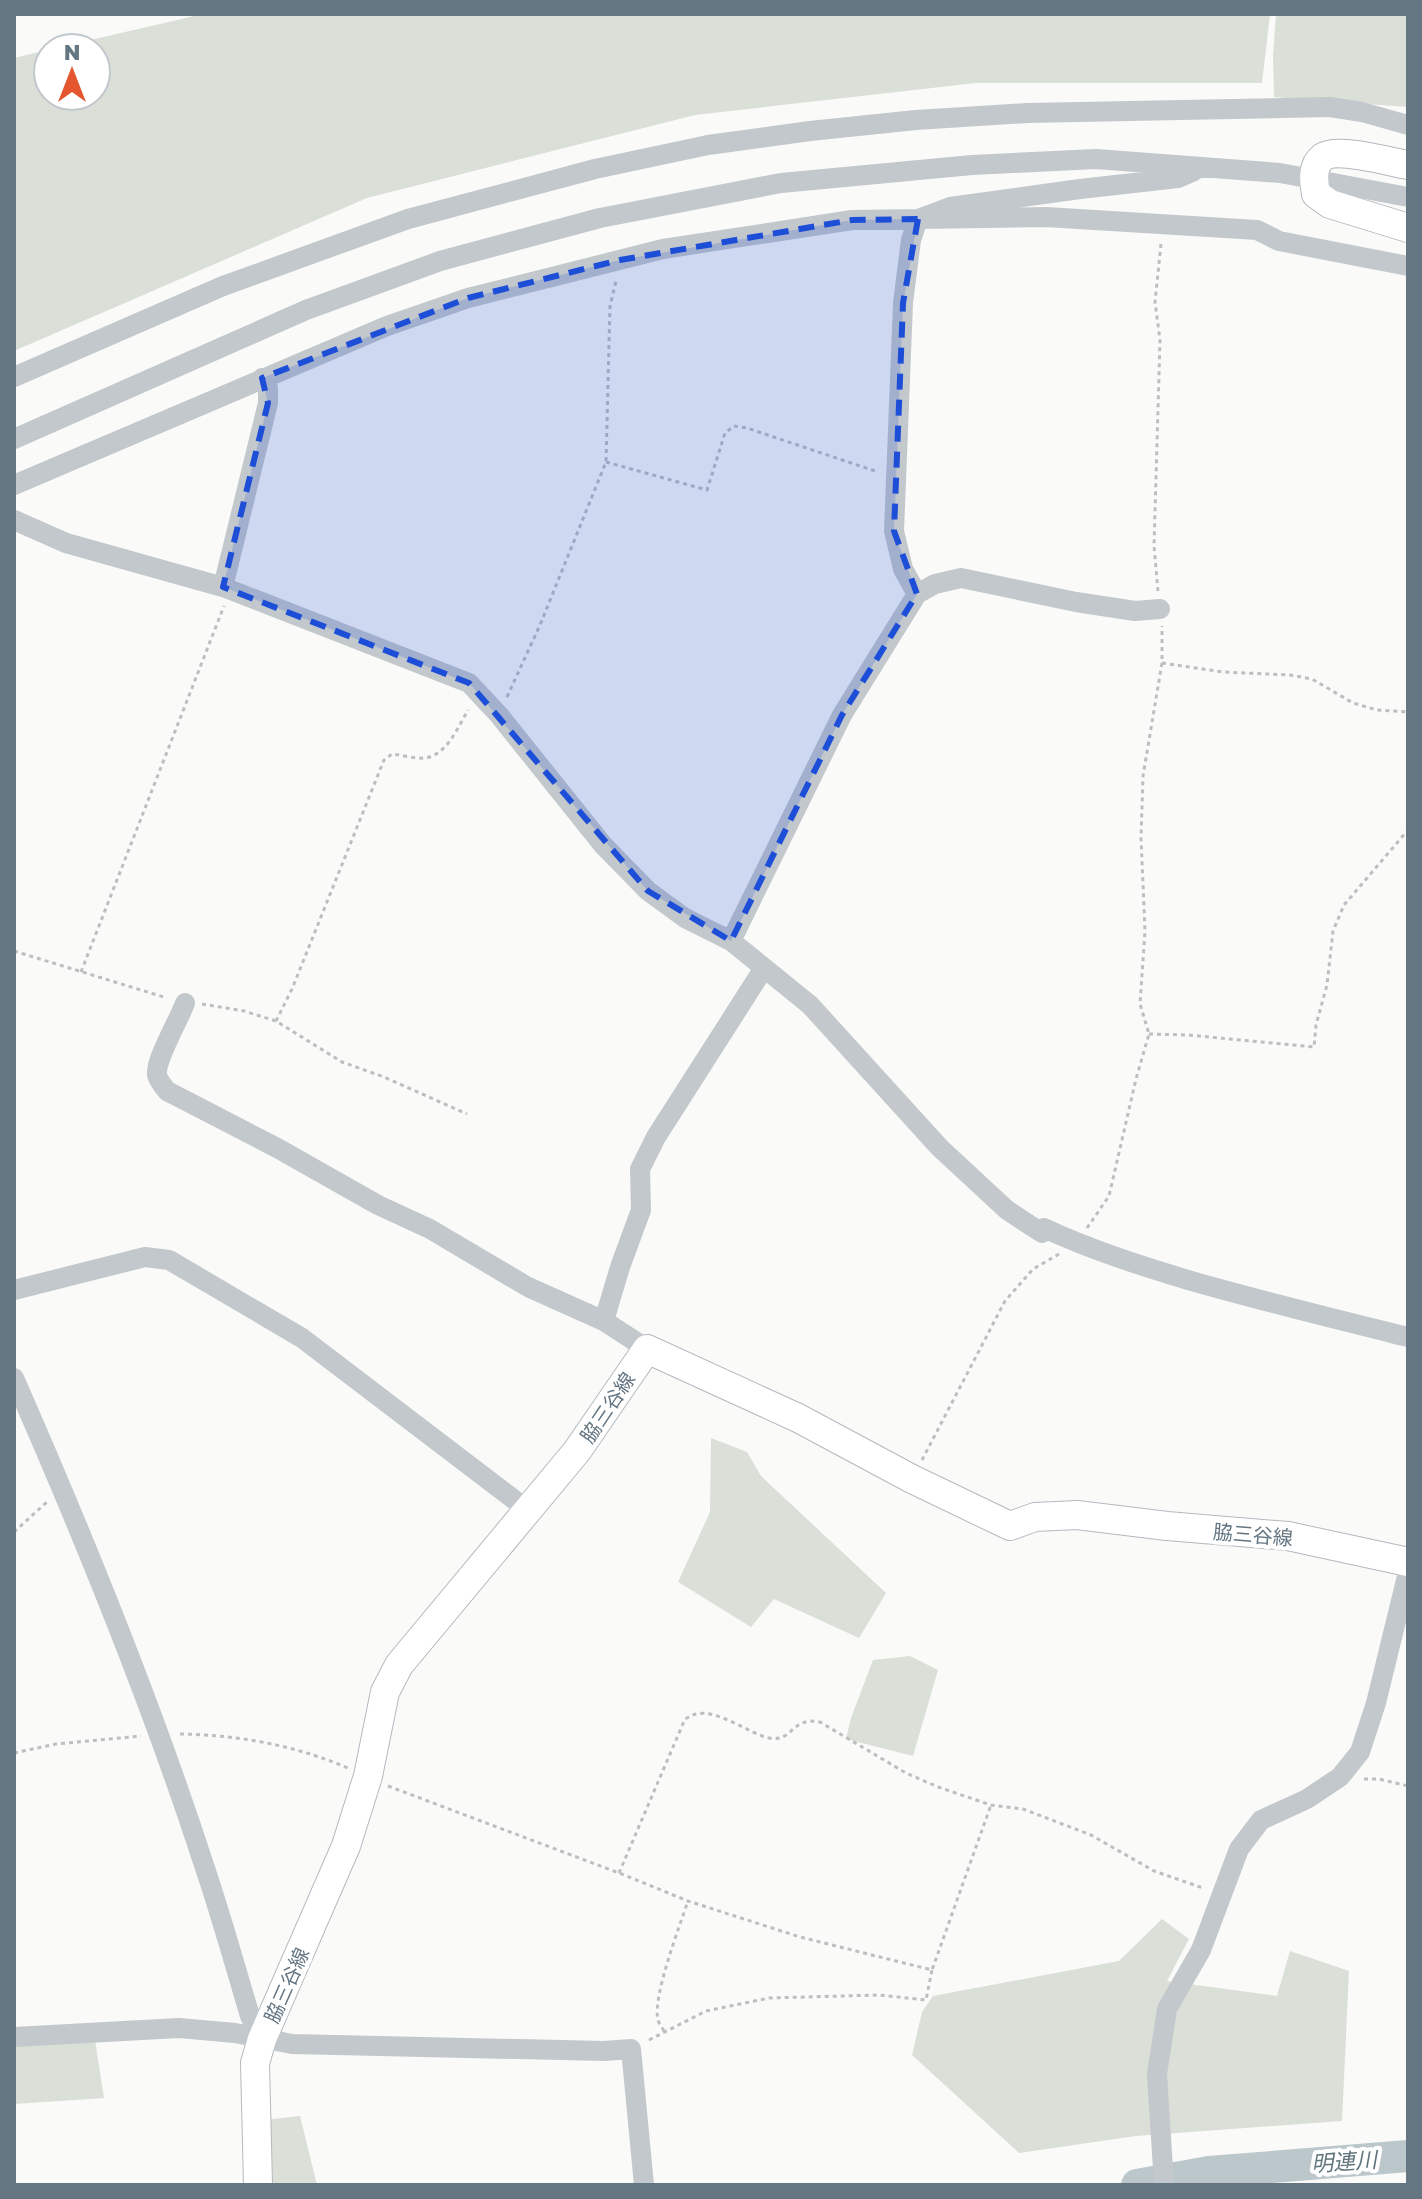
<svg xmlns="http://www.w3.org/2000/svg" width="1422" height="2199" viewBox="0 0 1422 2199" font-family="'Golos Text','Noto Sans JP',sans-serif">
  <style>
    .green { fill: #dadfd7 }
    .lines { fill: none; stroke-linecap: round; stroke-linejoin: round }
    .river { stroke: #bbc7cb; stroke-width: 32 }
    .secondary-casing { stroke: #b3babf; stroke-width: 30 }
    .path { stroke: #bbbfc2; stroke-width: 3; stroke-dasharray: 4 4; stroke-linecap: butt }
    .minor { stroke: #c3c8cc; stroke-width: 20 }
    .secondary { stroke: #fff; stroke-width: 28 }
    .marked { fill: #1d4ed8; fill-opacity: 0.2; stroke: #1d4ed8; stroke-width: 6; stroke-dasharray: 16 10; stroke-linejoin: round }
    .labels { text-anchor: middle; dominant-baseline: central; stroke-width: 8; stroke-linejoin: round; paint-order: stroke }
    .street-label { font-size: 20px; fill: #657683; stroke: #fff }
    .water-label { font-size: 22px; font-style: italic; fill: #60757c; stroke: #fff }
  </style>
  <rect width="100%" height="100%" fill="#fafaf8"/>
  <path class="green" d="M 203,14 L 1270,14 L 1262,83 L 976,83 L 695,115 L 367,198 L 14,351 L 14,58 L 48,50 L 48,96 L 96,96 L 96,48 L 56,48 Z
    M 1276,14 L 1408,14 L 1408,107 L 1274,97 L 1273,56 Z
    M 711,1438 L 747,1452 L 761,1476 L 886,1593 L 859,1638 L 774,1599 L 751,1627 L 678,1582 L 710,1512 Z
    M 910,1656 L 938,1670 L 913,1756 L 846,1739 L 851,1718 L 873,1660 Z
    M 1162,1919 L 1189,1939 L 1167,1981 L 1277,1996 L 1290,1951 L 1349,1971 L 1342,2121 L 1136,2136 L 1019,2153 L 912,2055 L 922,2012 L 933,1996 L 1119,1961 Z
    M 95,2040 L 104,2098 L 14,2104 L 14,2043 Z
    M 300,2116 L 317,2185 L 266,2185 L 264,2120 Z"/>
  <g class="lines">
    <path class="river" d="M 1137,2185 L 1209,2172 L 1408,2156"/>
    <defs>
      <path id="secondary" d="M 1408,165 C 1390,162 1338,147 1323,157 C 1311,166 1314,182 1316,194 L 1330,204 L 1408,228
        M 258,2185 L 255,2063 L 262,2039 L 346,1846 L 368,1776 L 385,1692 L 399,1665 L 577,1451 L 647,1349 L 798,1418 L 912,1479 L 1010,1526 L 1035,1517 L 1077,1515 L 1167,1526 L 1288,1536 L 1408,1562"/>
    </defs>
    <use href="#secondary" class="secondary-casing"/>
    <path class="path" d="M 606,462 L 707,490 L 725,433 L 734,426 L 747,428 L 878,472
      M 1158,591 L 1154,546 L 1160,340 L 1155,302 L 1161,244
      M 1162,663 L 1223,672 L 1290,675 L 1312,679 L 1353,703 L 1377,710 L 1408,712
      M 507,697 L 540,625 L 606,462 L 610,306 L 616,281
      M 14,951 L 167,998
      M 81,972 L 224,606
      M 202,1004 L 244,1011 L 276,1021 L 342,1062 L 384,1077 L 467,1114
      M 276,1021 L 292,989 L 384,760 L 392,754 C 402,755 415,759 425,758 C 447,755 458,727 468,710
      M 1149,1034 L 1188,1035 L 1314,1047 L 1316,1025 L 1327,985 L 1333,931 L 1344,905 L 1408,830
      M 1087,1228 L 1109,1196 L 1136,1079 L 1149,1034 L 1140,1004 L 1145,931 L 1141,838 L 1143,776 L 1162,663 L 1162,626
      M 922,1460 L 1005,1301 L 1033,1269 L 1059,1254
      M 14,1532 L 48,1501
      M 180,1734 C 238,1735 294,1745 348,1768
      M 14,1753 L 56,1744 L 141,1736
      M 1364,1779 L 1379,1779 L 1408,1786
      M 388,1786 L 619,1873 L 688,1901 L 800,1937 L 932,1970 L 991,1805
      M 619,1873 L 685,1719 C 689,1717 692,1715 696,1714 C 718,1709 748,1733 769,1738 C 793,1743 791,1716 820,1722 L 906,1773 L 938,1787 L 991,1805 L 1023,1809 L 1091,1835 L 1154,1871 L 1203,1888
      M 664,2031 C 662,2027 659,2024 658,2020 C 652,1998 680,1925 688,1901
      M 649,2040 L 706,2011 L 769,1998 L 879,1995 L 926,2000 L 932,1970"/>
    <path class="minor" d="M 14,377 L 223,286 L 408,219 L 595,169 L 708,145 L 810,131 L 916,120 L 1027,113 L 1330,107 L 1362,112 L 1408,125
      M 14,439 L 306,310 L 440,261 L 600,218 L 781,183 L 972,165 L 1096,159 L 1280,173 L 1408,197
      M 14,485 L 387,326 L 468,298 L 663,249 L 852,220 L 1046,217 L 1257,230 L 1279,241 L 1408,266
      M 14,520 L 66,543 L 223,587 L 469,683 L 499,715 L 603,845 L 648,891 L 685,918 L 731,941 L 810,1005 L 940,1148 L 1007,1210 L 1042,1233 L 1044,1228 C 1091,1250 1139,1265 1188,1280 C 1261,1301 1335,1319 1408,1337
      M 223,587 L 268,403 L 268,388 L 262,378
      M 917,594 L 903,569 L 894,531 L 903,303 L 911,240 L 918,219 L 950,207 L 1080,189 L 1178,178 L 1194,171
      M 731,941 L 842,715 L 917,594 L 935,584 L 961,578 L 1076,602 L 1135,611 L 1160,609
      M 185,1003 C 179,1020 155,1060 157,1075 C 158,1080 163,1086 167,1091 L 279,1149 L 378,1205 L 430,1229 L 528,1287 L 604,1321 L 647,1349
      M 14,1290 L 145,1257 L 169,1260 L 302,1338 L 529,1511
      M 604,1321 L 620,1267 L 641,1210 L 640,1169 L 656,1137 L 764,968
      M 14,1378 C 84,1537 150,1699 204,1865 C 221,1915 235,1966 250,2016 L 262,2039
      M 14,2037 L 179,2028 L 235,2033 L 292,2044 L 604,2051 L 631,2049 L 644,2185
      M 1164,2185 L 1157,2074 L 1167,2009 L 1201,1950 L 1239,1849 L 1261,1820 L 1307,1799 L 1340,1777 L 1360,1752 L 1376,1703 L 1408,1572"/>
    <use href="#secondary" class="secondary"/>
  </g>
  <path class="marked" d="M 918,219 L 903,303 L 894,531 L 917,594 L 842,715 L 731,941 L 648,891 L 469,683 L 223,587 L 268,403 L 262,378 L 468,298 L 620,260 L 852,220 Z"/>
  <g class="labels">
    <g class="street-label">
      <text transform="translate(607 1407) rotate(-56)">脇三谷線</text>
      <text transform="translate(1253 1534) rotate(5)">脇三谷線</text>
      <text transform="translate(286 1985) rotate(-66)">脇三谷線</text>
    </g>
    <g class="water-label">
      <text transform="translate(1344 2161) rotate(-4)">明連川</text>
    </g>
  </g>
  <rect width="1422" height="2199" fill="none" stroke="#657683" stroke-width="32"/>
  <g transform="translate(72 72)"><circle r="38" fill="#ffffff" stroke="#c1c8cd" stroke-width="2"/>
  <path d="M0-6L14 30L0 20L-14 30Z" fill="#e4572e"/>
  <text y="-12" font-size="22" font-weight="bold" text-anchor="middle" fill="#657683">N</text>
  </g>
</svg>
